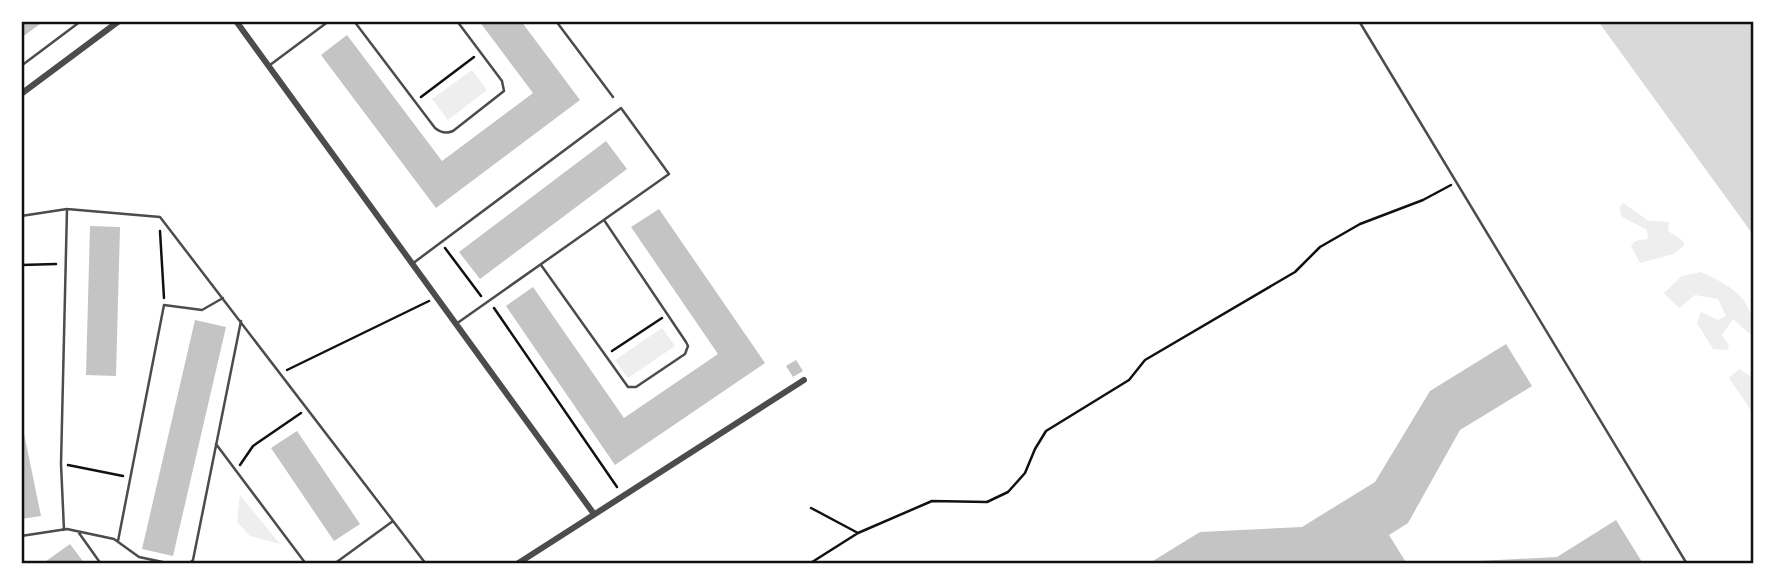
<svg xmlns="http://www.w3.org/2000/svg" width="1775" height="585" viewBox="0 0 1775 585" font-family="'Noto Sans',sans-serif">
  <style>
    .green { fill: #eee }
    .water { fill: #d9d9d9 }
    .building { fill: #c4c4c4 }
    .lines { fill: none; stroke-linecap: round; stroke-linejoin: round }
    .path { stroke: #111; stroke-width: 2.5 }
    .service { stroke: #4c4c4c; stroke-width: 2.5 }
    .minor { stroke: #4c4c4c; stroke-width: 6 }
    .neatline { fill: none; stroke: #111; stroke-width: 2.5 }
  </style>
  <rect width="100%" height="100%" fill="#fff"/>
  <path class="green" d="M 472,70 L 487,90 L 448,120 L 432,99 Z
    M 1623,203 L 1649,221 L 1669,222 L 1668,231 L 1683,241 L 1684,246 L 1673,254 L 1640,263 L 1631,246 L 1635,241 L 1648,239 L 1647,230 L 1621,216 L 1620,207 Z
    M 1701,272 C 1729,285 1752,296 1754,332 L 1750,334 L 1733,319 L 1722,335 L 1729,346 L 1727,350 L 1713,349 L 1697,323 L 1701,312 L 1718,320 L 1726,316 L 1718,299 L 1695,295 L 1679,308 L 1664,293 L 1682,276 Z
    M 662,328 L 675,346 L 628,378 L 615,360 Z
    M 1739,369 L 1754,378 L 1754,415 L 1729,378 Z
    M 240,495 L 280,544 L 250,536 L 237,522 Z"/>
  <path class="water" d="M 1598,21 L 1754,21 L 1754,236 Z"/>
  <path class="building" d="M 21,21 L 44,21 L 21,38 Z
    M 479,21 L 521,21 L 580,100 L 436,208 L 321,55 L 347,35 L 442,161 L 533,93 Z
    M 606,141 L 627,169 L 480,279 L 459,252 Z
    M 659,209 L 765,363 L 615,465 L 506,306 L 533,287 L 624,418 L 718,354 L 631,227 Z
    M 90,226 L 120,227 L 116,376 L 86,375 Z
    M 195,320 L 226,327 L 173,556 L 142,549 Z
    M 1506,344 L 1532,386 L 1460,430 L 1408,523 L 1389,535 L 1407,564 L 1148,564 L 1200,532 L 1302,527 L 1375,482 L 1430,391 Z
    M 796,360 L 803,371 L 793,377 L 786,366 Z
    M 21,419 L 41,516 L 21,519 Z
    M 297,431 L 360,524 L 334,541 L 271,448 Z
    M 1616,520 L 1642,562 L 1639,564 L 1459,564 L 1459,562 L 1557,557 Z
    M 70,544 L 85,564 L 42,564 Z"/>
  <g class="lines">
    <path class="path" d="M 421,97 L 474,57
      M 160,231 L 164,298
      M 445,248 L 481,296
      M 21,265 L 56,264
      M 494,308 L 617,487
      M 612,351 L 662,318
      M 287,370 L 429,301
      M 68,465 L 123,476
      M 240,465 L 253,446 L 301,413
      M 811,508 L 858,533 L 932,501 L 987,502 L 1008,492 L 1025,473 L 1035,449 L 1046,431 L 1129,380 L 1145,360 L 1295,272 L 1320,247 L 1360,224 L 1423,200 L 1451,185
      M 809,564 L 858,533"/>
    <path class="service" d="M 354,21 L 435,128 C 441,133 446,134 453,131 L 504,91 L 502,81 L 457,21
      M 556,21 L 613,97
      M 1359,21 L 1687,564
      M 270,65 L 329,21
      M 21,66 L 81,21
      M 67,209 L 160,217 L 426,564
      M 21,216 L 67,209 L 61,464 L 64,530
      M 412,264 L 621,108 L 669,174 L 456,324
      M 541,265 L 628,387 L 636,387 L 685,354 L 688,346 L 686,342 L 604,220
      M 216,444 L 306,564
      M 79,533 L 101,564
      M 21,536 L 67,529 L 114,539 L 139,557 L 172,564
      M 118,541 L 164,305 L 202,310 L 223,298
      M 189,564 L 193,560 L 241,321
      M 334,564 L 393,521"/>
    <path class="minor" d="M 236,21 L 594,514
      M 21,94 L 119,21
      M 517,564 L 804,380"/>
  </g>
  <rect width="1775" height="585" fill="none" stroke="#ffffff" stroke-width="46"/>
  <rect x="23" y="23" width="1729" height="539" class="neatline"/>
</svg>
